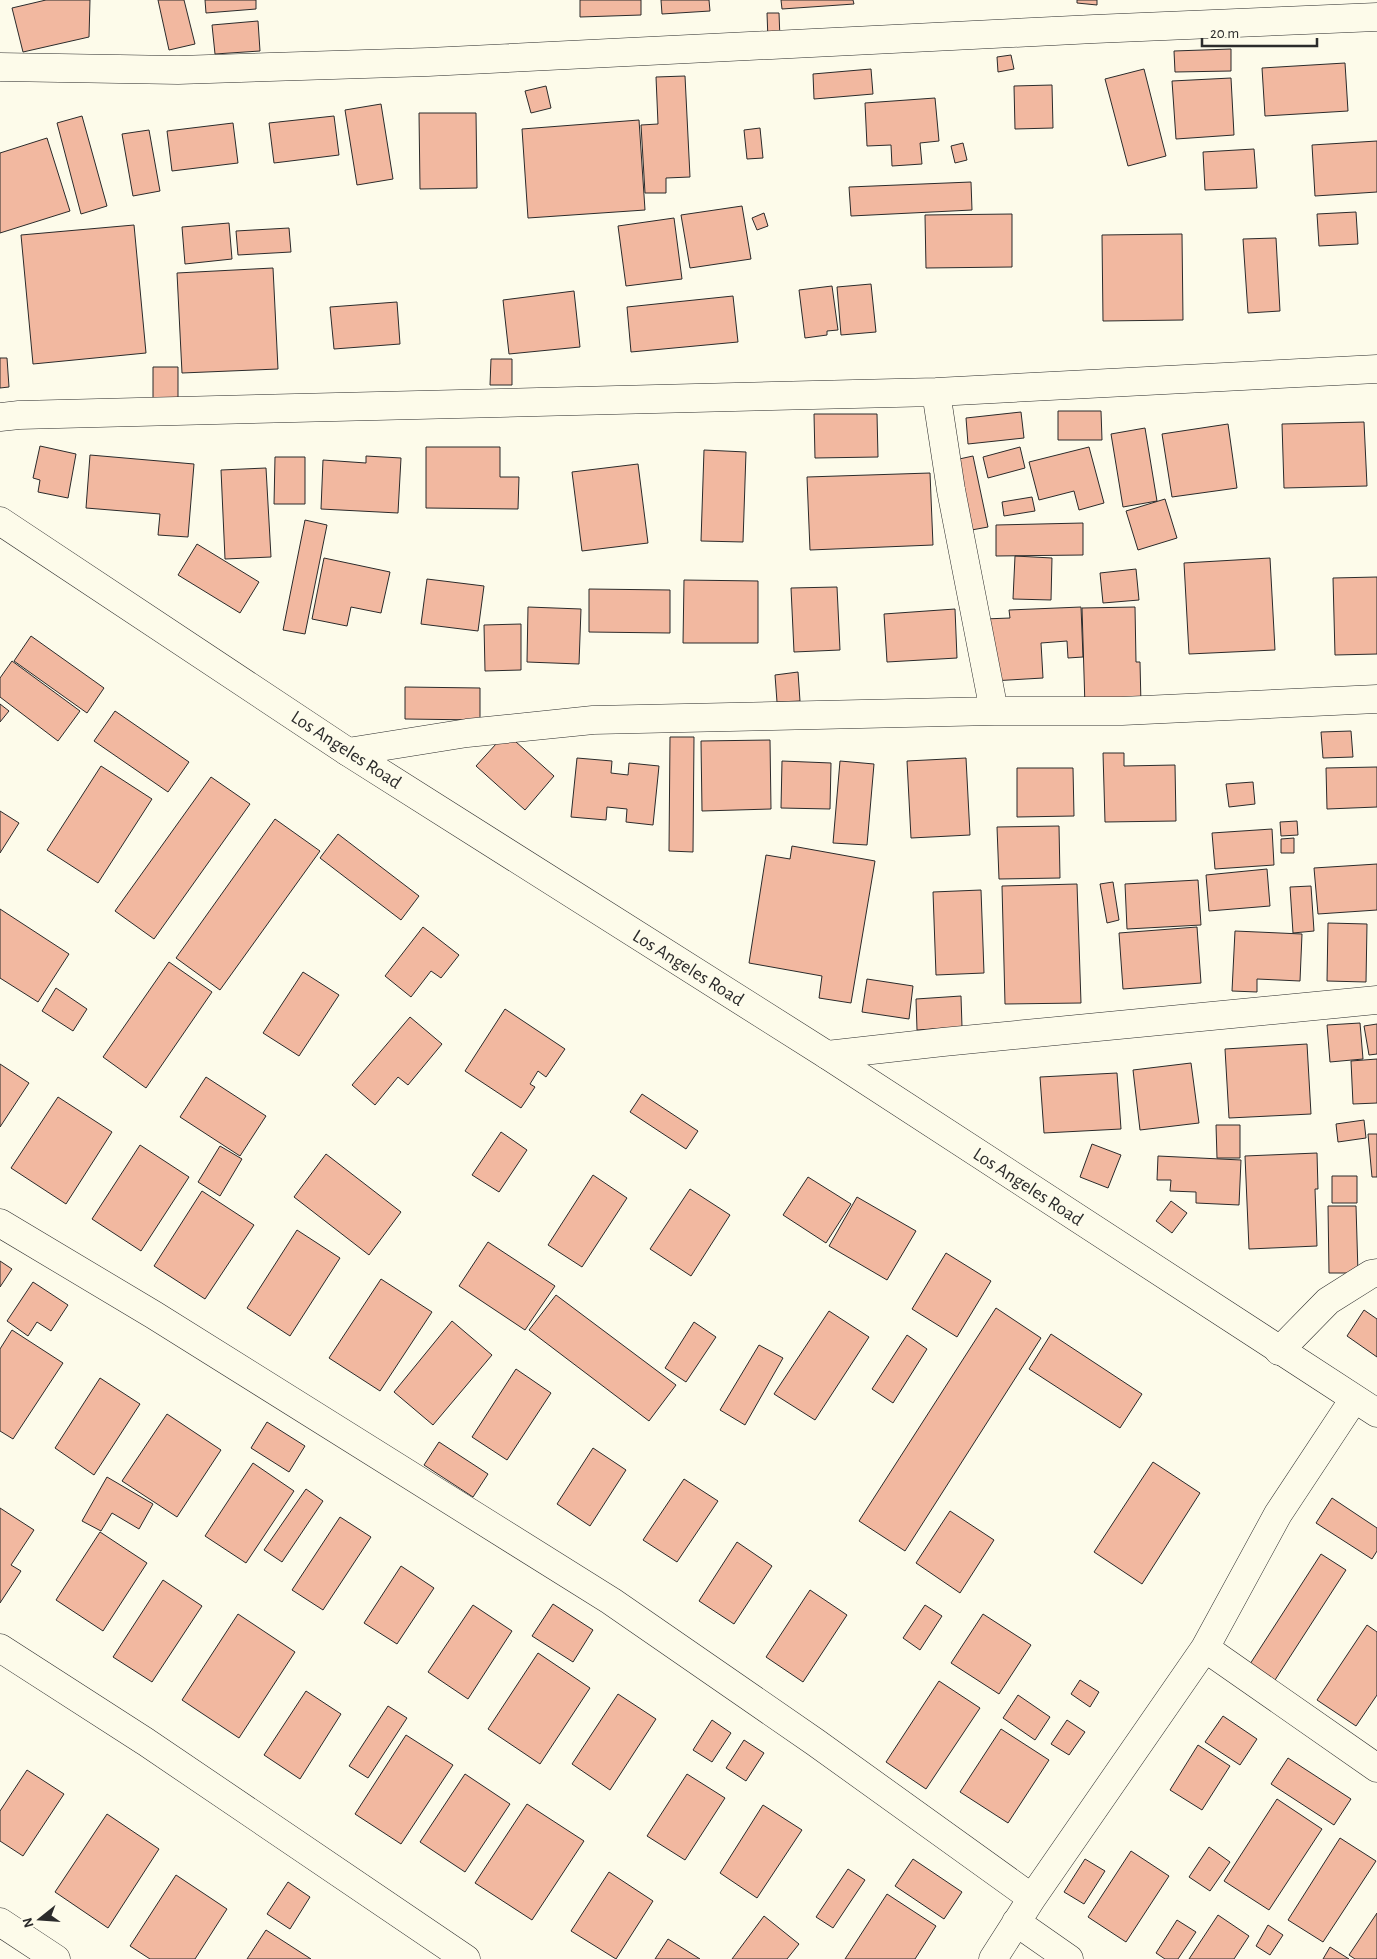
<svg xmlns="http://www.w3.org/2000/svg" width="1377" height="1959" viewBox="0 0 1377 1959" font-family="'Alegreya Sans',sans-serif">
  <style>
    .building { fill: #f2b8a0; stroke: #2b2b2b }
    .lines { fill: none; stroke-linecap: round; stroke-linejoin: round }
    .minor-casing { stroke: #2b2b2b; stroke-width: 29 }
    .major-casing { stroke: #2b2b2b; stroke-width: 29 }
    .minor { stroke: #fdfbea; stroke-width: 28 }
    .major { stroke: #fdfbea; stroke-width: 28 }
    .labels { text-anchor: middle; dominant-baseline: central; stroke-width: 4; stroke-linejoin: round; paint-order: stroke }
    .street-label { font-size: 19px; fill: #2b2b2b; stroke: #fdfbea }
  </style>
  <rect width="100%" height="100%" fill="#fdfbea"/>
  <path class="building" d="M 46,0 L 90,0 L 89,37 L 23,52 L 12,8 Z
    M 158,0 L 184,0 L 195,44 L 169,50 Z
    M 205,0 L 256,0 L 256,9 L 206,13 Z
    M 580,0 L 641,0 L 641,15 L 580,17 Z
    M 661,0 L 709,0 L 710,11 L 662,14 Z
    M 781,0 L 853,0 L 854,4 L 782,9 Z
    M 1077,0 L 1097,0 L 1097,5 L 1077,3 Z
    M 767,13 L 779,13 L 780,39 L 768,40 Z
    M 258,21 L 260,51 L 215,54 L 212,25 Z
    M 1231,49 L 1231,71 L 1175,72 L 1174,51 Z
    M 1011,55 L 1014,69 L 998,72 L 997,57 Z
    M 1345,63 L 1348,111 L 1265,116 L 1262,68 Z
    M 871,69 L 873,94 L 814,99 L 813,74 Z
    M 1144,69 L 1166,156 L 1128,166 L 1105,79 Z
    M 685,76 L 690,177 L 666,178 L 666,193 L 645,193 L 641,125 L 658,124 L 656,77 Z
    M 1231,78 L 1234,135 L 1176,139 L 1172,81 Z
    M 1052,85 L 1053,128 L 1015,129 L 1014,86 Z
    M 546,86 L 551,108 L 531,113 L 525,91 Z
    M 935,98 L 939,141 L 920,143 L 922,164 L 892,166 L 891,145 L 867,146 L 865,103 Z
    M 381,104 L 393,179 L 357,185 L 345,110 Z
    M 419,113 L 476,113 L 477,188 L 420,189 Z
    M 82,116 L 107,206 L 81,214 L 57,123 Z
    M 334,116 L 339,155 L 274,163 L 269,123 Z
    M 639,120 L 645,210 L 528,218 L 522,129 Z
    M 233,123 L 238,163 L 172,171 L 167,131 Z
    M 760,128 L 763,158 L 747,159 L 744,130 Z
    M 149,130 L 160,191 L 133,196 L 122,134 Z
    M 47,138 L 70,211 L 0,233 L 0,153 Z
    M 1377,141 L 1377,192 L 1315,196 L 1312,145 Z
    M 963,143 L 967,160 L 955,163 L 951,146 Z
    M 1254,149 L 1257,188 L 1205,190 L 1203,152 Z
    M 971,182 L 972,210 L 851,216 L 849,187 Z
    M 742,206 L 751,259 L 690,268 L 681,215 Z
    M 1356,212 L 1358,244 L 1319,246 L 1317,214 Z
    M 764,213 L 768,226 L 757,230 L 752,218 Z
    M 1012,214 L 1012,267 L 926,268 L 925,215 Z
    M 674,218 L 682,279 L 626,286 L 618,226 Z
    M 229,223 L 232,259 L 185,264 L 182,227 Z
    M 134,225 L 146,353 L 33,364 L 21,235 Z
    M 289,228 L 291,252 L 238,255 L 236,231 Z
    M 1182,234 L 1183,320 L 1103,321 L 1102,235 Z
    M 1276,238 L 1280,311 L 1248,313 L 1243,239 Z
    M 273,268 L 278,369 L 182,373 L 177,273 Z
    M 871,284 L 876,332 L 841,335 L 837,287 Z
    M 832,286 L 838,330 L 827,331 L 827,335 L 805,338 L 799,290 Z
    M 574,291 L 580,347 L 509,354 L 503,300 Z
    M 733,296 L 738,342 L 631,352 L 627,307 Z
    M 397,302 L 400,344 L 334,349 L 330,307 Z
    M 0,358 L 7,358 L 9,387 L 0,388 Z
    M 491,359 L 512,359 L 512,385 L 490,385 Z
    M 153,367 L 178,367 L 178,400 L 153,400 Z
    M 1058,411 L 1101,411 L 1102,440 L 1058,440 Z
    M 1021,412 L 1024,438 L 968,444 L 966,418 Z
    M 814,414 L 877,414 L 878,457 L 815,458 Z
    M 1364,422 L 1367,486 L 1284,488 L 1282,424 Z
    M 1228,424 L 1237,488 L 1172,497 L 1162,434 Z
    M 1145,428 L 1157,501 L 1123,507 L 1111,434 Z
    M 40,446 L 76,454 L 68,498 L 38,492 L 40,480 L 33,478 Z
    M 426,447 L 500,447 L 500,477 L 519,477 L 518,509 L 426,508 Z
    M 1020,447 L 1025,468 L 988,478 L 983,457 Z
    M 1089,447 L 1104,503 L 1079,510 L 1074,491 L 1039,500 L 1029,462 Z
    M 704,450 L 746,452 L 743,542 L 701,541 Z
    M 90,455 L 194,464 L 188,537 L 158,535 L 160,514 L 86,508 Z
    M 366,456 L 401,458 L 398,513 L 321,509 L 323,460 L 366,463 Z
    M 973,456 L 988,527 L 966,531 L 950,461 Z
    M 275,457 L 305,457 L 305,504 L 274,504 Z
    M 638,464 L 648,543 L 582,551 L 572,472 Z
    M 266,468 L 271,557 L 225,559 L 221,470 Z
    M 930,473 L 933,545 L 810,550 L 807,477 Z
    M 1032,497 L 1035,511 L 1004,516 L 1002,502 Z
    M 1165,499 L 1177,538 L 1138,550 L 1126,511 Z
    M 305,520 L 327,525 L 305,634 L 283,630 Z
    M 1083,523 L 1083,555 L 996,556 L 996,525 Z
    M 197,544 L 259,582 L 240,613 L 178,575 Z
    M 1015,556 L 1052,558 L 1051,600 L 1013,599 Z
    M 324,558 L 390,572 L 381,613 L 351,607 L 347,626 L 312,619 Z
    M 1270,558 L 1275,650 L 1189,654 L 1184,563 Z
    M 1136,569 L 1139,600 L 1103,603 L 1100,573 Z
    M 1377,577 L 1377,654 L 1335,655 L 1333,578 Z
    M 427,579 L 484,586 L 478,631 L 421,624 Z
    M 684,580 L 758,581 L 758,643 L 683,643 Z
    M 837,587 L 840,650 L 794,652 L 791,588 Z
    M 589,589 L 670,590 L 670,633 L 589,632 Z
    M 528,607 L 581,609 L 579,664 L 527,662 Z
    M 1081,607 L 1083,657 L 1068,658 L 1067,641 L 1041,643 L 1043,678 L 992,681 L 984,619 L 1010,618 L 1009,610 Z
    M 1135,607 L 1136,662 L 1140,662 L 1141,705 L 1085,707 L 1082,608 Z
    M 955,609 L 957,658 L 887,662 L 884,614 Z
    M 521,624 L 521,670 L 485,671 L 484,625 Z
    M 31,636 L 104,688 L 87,713 L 14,661 Z
    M 12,661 L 80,711 L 58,741 L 0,697 L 0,678 Z
    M 798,672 L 800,701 L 777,702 L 775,675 Z
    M 405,687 L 480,688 L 480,720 L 405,719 Z
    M 0,704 L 9,711 L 0,722 Z
    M 115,711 L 189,762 L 168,792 L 94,741 Z
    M 1351,731 L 1353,757 L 1323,758 L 1321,732 Z
    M 506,733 L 554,776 L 525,810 L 476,766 Z
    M 670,737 L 694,737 L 693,852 L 669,851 Z
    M 770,740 L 771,809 L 702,811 L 701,741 Z
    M 1103,753 L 1124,753 L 1124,766 L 1175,765 L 1176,821 L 1105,822 Z
    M 577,758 L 612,761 L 611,773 L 628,775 L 629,763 L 659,766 L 653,825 L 626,822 L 627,809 L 607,807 L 606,820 L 571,817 Z
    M 966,758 L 970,835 L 911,838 L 907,761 Z
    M 782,761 L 831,763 L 830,809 L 781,808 Z
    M 840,761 L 874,764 L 867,845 L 833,843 Z
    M 101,766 L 152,799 L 98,883 L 47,850 Z
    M 1377,767 L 1377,807 L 1327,809 L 1326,768 Z
    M 1017,768 L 1073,768 L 1074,816 L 1017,817 Z
    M 211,777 L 250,804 L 154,939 L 115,911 Z
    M 1253,782 L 1255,804 L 1229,807 L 1226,784 Z
    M 0,811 L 19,823 L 0,853 Z
    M 275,819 L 320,851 L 220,990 L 176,958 Z
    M 1297,821 L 1298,835 L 1281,836 L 1280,822 Z
    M 1059,826 L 1060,878 L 999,879 L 997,827 Z
    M 1272,829 L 1274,865 L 1215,869 L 1212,833 Z
    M 338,834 L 419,896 L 401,920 L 320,858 Z
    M 1294,838 L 1294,853 L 1281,853 L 1281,839 Z
    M 792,846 L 875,861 L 851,1003 L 819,998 L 822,976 L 749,963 L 766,855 L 790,859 Z
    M 1377,864 L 1377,910 L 1318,914 L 1314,868 Z
    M 1267,869 L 1270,906 L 1209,911 L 1206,875 Z
    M 1198,880 L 1201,925 L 1127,929 L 1125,884 Z
    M 1113,882 L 1119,920 L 1107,923 L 1100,884 Z
    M 1077,884 L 1081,1003 L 1005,1004 L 1002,886 Z
    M 1311,886 L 1314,931 L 1293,933 L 1290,887 Z
    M 981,890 L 984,973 L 936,975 L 933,892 Z
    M 0,909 L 69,954 L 38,1002 L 0,978 Z
    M 1328,923 L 1367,924 L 1366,982 L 1327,981 Z
    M 423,927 L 459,955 L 441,978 L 431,971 L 411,997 L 385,976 Z
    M 1197,927 L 1201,983 L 1123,989 L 1119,933 Z
    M 1235,931 L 1302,934 L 1300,981 L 1257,979 L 1257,992 L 1232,991 Z
    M 169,962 L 212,992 L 146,1088 L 103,1057 Z
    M 303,972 L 339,995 L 299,1056 L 263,1033 Z
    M 867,979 L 913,986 L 909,1019 L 862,1012 Z
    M 56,988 L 87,1009 L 73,1031 L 42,1011 Z
    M 961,996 L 962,1027 L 917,1030 L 916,999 Z
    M 505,1009 L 565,1049 L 546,1077 L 538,1071 L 530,1084 L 535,1087 L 521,1108 L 465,1071 Z
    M 410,1017 L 442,1044 L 408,1085 L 398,1077 L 375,1105 L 352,1085 Z
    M 1360,1023 L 1363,1059 L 1330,1062 L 1327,1025 Z
    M 1377,1024 L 1377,1054 L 1369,1055 L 1364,1026 Z
    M 1307,1044 L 1311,1114 L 1229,1118 L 1225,1049 Z
    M 1377,1059 L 1377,1103 L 1353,1104 L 1351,1061 Z
    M 1191,1063 L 1199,1123 L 1140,1130 L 1133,1070 Z
    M 0,1064 L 29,1083 L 0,1127 Z
    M 1117,1073 L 1121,1129 L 1044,1133 L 1040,1077 Z
    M 206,1077 L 266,1116 L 240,1156 L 180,1117 Z
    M 642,1094 L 698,1131 L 686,1149 L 630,1112 Z
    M 58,1097 L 112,1132 L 66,1204 L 11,1168 Z
    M 1364,1120 L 1366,1138 L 1338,1142 L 1336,1124 Z
    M 1216,1125 L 1240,1125 L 1240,1158 L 1217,1158 Z
    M 501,1132 L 527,1150 L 499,1192 L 472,1175 Z
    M 1368,1134 L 1377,1134 L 1377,1177 L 1372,1177 Z
    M 1092,1144 L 1121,1155 L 1108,1188 L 1080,1177 Z
    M 140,1145 L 189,1177 L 141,1251 L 92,1219 Z
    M 220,1146 L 242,1159 L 220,1196 L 198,1182 Z
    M 1317,1153 L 1318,1189 L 1315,1189 L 1317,1246 L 1249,1249 L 1245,1156 Z
    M 326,1154 L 401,1212 L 369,1255 L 294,1197 Z
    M 1158,1156 L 1241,1160 L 1239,1205 L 1196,1203 L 1196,1192 L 1170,1191 L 1171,1180 L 1157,1180 Z
    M 593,1175 L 627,1198 L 582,1267 L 548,1245 Z
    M 1332,1176 L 1357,1176 L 1357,1203 L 1332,1203 Z
    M 808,1177 L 851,1204 L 826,1243 L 783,1215 Z
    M 690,1189 L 730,1215 L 691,1276 L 650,1249 Z
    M 202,1191 L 254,1225 L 205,1299 L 154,1266 Z
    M 857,1197 L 916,1231 L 887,1280 L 829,1246 Z
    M 1171,1201 L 1187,1213 L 1172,1233 L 1156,1221 Z
    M 1328,1206 L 1356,1206 L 1358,1273 L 1329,1273 Z
    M 297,1230 L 340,1258 L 290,1336 L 247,1308 Z
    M 488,1242 L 555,1286 L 525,1330 L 459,1286 Z
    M 946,1253 L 991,1281 L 957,1337 L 912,1309 Z
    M 0,1261 L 12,1269 L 0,1287 Z
    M 381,1279 L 432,1312 L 380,1391 L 329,1358 Z
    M 33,1282 L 68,1305 L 51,1331 L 37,1322 L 28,1336 L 7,1321 Z
    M 556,1295 L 676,1385 L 649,1421 L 529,1330 Z
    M 996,1308 L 1041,1338 L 905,1551 L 859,1521 Z
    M 1364,1310 L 1377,1319 L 1377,1357 L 1347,1336 Z
    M 829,1311 L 869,1337 L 815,1420 L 774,1394 Z
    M 452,1321 L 492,1355 L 433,1425 L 394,1392 Z
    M 694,1322 L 716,1337 L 686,1382 L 665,1368 Z
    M 12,1330 L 63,1363 L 13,1439 L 0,1431 L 0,1349 Z
    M 1051,1334 L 1142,1394 L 1120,1428 L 1029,1369 Z
    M 907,1335 L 927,1349 L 893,1403 L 872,1389 Z
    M 759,1345 L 783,1358 L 745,1425 L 720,1410 Z
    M 516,1369 L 551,1393 L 507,1460 L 472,1437 Z
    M 100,1378 L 140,1404 L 94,1475 L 55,1448 Z
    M 167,1414 L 221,1450 L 177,1517 L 122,1481 Z
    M 267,1422 L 305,1446 L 289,1472 L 251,1448 Z
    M 439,1442 L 488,1474 L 473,1497 L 424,1465 Z
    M 593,1448 L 626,1470 L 590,1526 L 557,1504 Z
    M 1153,1462 L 1200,1493 L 1142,1584 L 1094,1552 Z
    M 253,1463 L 294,1491 L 246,1563 L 205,1536 Z
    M 107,1477 L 153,1504 L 139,1529 L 112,1513 L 101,1531 L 82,1521 Z
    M 684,1479 L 718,1501 L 677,1562 L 643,1540 Z
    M 306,1489 L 323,1501 L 282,1562 L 264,1550 Z
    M 1332,1498 L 1377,1528 L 1377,1551 L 1372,1559 L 1316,1523 Z
    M 0,1508 L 34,1530 L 11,1565 L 21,1571 L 0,1603 Z
    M 950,1511 L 994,1540 L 960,1593 L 916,1563 Z
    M 340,1517 L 371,1537 L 323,1610 L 292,1590 Z
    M 100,1532 L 147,1563 L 103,1631 L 56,1600 Z
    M 737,1542 L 772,1566 L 734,1624 L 699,1601 Z
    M 1321,1554 L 1346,1570 L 1275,1680 L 1250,1664 Z
    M 401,1566 L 434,1588 L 397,1644 L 364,1623 Z
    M 163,1580 L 202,1606 L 152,1682 L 113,1657 Z
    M 810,1590 L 847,1615 L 803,1682 L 766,1657 Z
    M 553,1604 L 593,1630 L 573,1662 L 532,1636 Z
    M 473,1605 L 512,1631 L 468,1699 L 428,1672 Z
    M 925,1605 L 942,1616 L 920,1650 L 903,1638 Z
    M 238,1614 L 295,1652 L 239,1738 L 182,1700 Z
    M 983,1614 L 1031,1645 L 999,1694 L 951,1663 Z
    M 1367,1625 L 1377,1632 L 1377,1695 L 1356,1726 L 1317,1700 Z
    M 538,1653 L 590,1688 L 540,1764 L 488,1729 Z
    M 1080,1680 L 1099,1692 L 1090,1707 L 1071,1694 Z
    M 939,1681 L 980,1708 L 926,1789 L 886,1762 Z
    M 306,1691 L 341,1714 L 300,1779 L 264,1755 Z
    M 618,1694 L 656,1719 L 610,1790 L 572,1764 Z
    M 1018,1695 L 1050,1717 L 1035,1740 L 1003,1718 Z
    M 388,1706 L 407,1718 L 368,1778 L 349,1766 Z
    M 1223,1716 L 1257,1739 L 1240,1765 L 1205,1742 Z
    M 712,1720 L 731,1733 L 712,1762 L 693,1750 Z
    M 1067,1720 L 1085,1732 L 1069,1755 L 1051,1744 Z
    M 1001,1729 L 1049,1760 L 1008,1823 L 960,1792 Z
    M 406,1735 L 453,1765 L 401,1844 L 355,1814 Z
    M 744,1740 L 764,1753 L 746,1781 L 726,1768 Z
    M 1198,1745 L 1230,1766 L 1202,1810 L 1170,1790 Z
    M 1288,1758 L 1351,1799 L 1334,1825 L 1271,1784 Z
    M 27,1770 L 64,1794 L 23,1856 L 0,1841 L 0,1811 Z
    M 465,1774 L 510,1804 L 465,1872 L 420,1842 Z
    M 687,1774 L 725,1798 L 685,1860 L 647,1836 Z
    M 1277,1799 L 1322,1829 L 1269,1910 L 1224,1881 Z
    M 527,1804 L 584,1841 L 532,1920 L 475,1883 Z
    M 763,1805 L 802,1830 L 757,1898 L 720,1873 Z
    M 107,1814 L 159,1849 L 108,1928 L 55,1892 Z
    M 1340,1838 L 1376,1861 L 1323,1942 L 1288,1920 Z
    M 1209,1847 L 1230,1862 L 1210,1891 L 1189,1877 Z
    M 1131,1851 L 1169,1876 L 1126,1942 L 1088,1917 Z
    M 913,1859 L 962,1892 L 944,1919 L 895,1886 Z
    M 1085,1859 L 1105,1871 L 1084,1904 L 1064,1892 Z
    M 848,1869 L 865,1880 L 833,1928 L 816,1917 Z
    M 609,1872 L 653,1901 L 616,1959 L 571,1931 Z
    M 176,1875 L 227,1909 L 195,1959 L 150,1959 L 130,1946 Z
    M 288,1882 L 310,1897 L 290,1929 L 267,1914 Z
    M 887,1894 L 936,1926 L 915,1959 L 845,1959 Z
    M 1377,1913 L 1377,1959 L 1355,1959 L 1349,1955 Z
    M 1218,1915 L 1249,1936 L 1234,1959 L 1189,1959 Z
    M 764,1916 L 799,1944 L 787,1959 L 732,1959 Z
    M 1177,1920 L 1196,1932 L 1178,1959 L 1165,1959 L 1156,1953 Z
    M 1268,1925 L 1283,1935 L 1270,1955 L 1256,1946 Z
    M 266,1930 L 311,1959 L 247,1959 Z
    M 668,1939 L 700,1959 L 655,1959 Z
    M 1330,1947 L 1349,1959 L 1323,1959 Z"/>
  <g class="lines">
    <defs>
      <path id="minor" d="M 0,67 L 178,70 L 428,62 L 1094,29 L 1377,17
        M 936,392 L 951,490 L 994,711
        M 0,417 L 19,415 L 936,392 L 1377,369
        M 348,752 L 467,733 L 593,720 L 994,711 L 1122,711 L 1377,699
        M 827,1055 L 943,1042 L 1377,1000
        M 0,1223 L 154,1315 L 611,1601 L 815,1742 L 1032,1898
        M 1279,1351 L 1328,1301 L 1371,1274 L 1377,1273
        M 0,1648 L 146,1742 L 466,1959
        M 1205,1648 L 1377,1768
        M 0,1922 L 56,1959
        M 1016,1922 L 1069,1959
        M 993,1959 L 1032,1898 L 1205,1648 L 1278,1514 L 1354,1399"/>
      <path id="major" d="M 0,521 L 348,752 L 827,1055 L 1377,1413"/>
    </defs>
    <use href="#minor" class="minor-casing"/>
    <use href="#major" class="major-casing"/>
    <use href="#minor" class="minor"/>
    <use href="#major" class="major"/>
  </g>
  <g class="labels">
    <g class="street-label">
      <text transform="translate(346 750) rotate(33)">Los Angeles Road</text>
      <text transform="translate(688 968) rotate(32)">Los Angeles Road</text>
      <text transform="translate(1028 1187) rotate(33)">Los Angeles Road</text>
    </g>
  </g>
  <g transform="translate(40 1919) rotate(253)" stroke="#fdfbea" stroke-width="4" paint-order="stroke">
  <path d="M0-4L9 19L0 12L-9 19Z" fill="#2b2b2b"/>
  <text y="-8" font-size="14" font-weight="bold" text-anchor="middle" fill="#2b2b2b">N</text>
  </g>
  <path d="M1202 38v8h115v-8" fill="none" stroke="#2b2b2b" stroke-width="2.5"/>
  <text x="1210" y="38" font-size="15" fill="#2b2b2b" stroke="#fdfbea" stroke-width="4" paint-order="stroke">20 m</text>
</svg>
